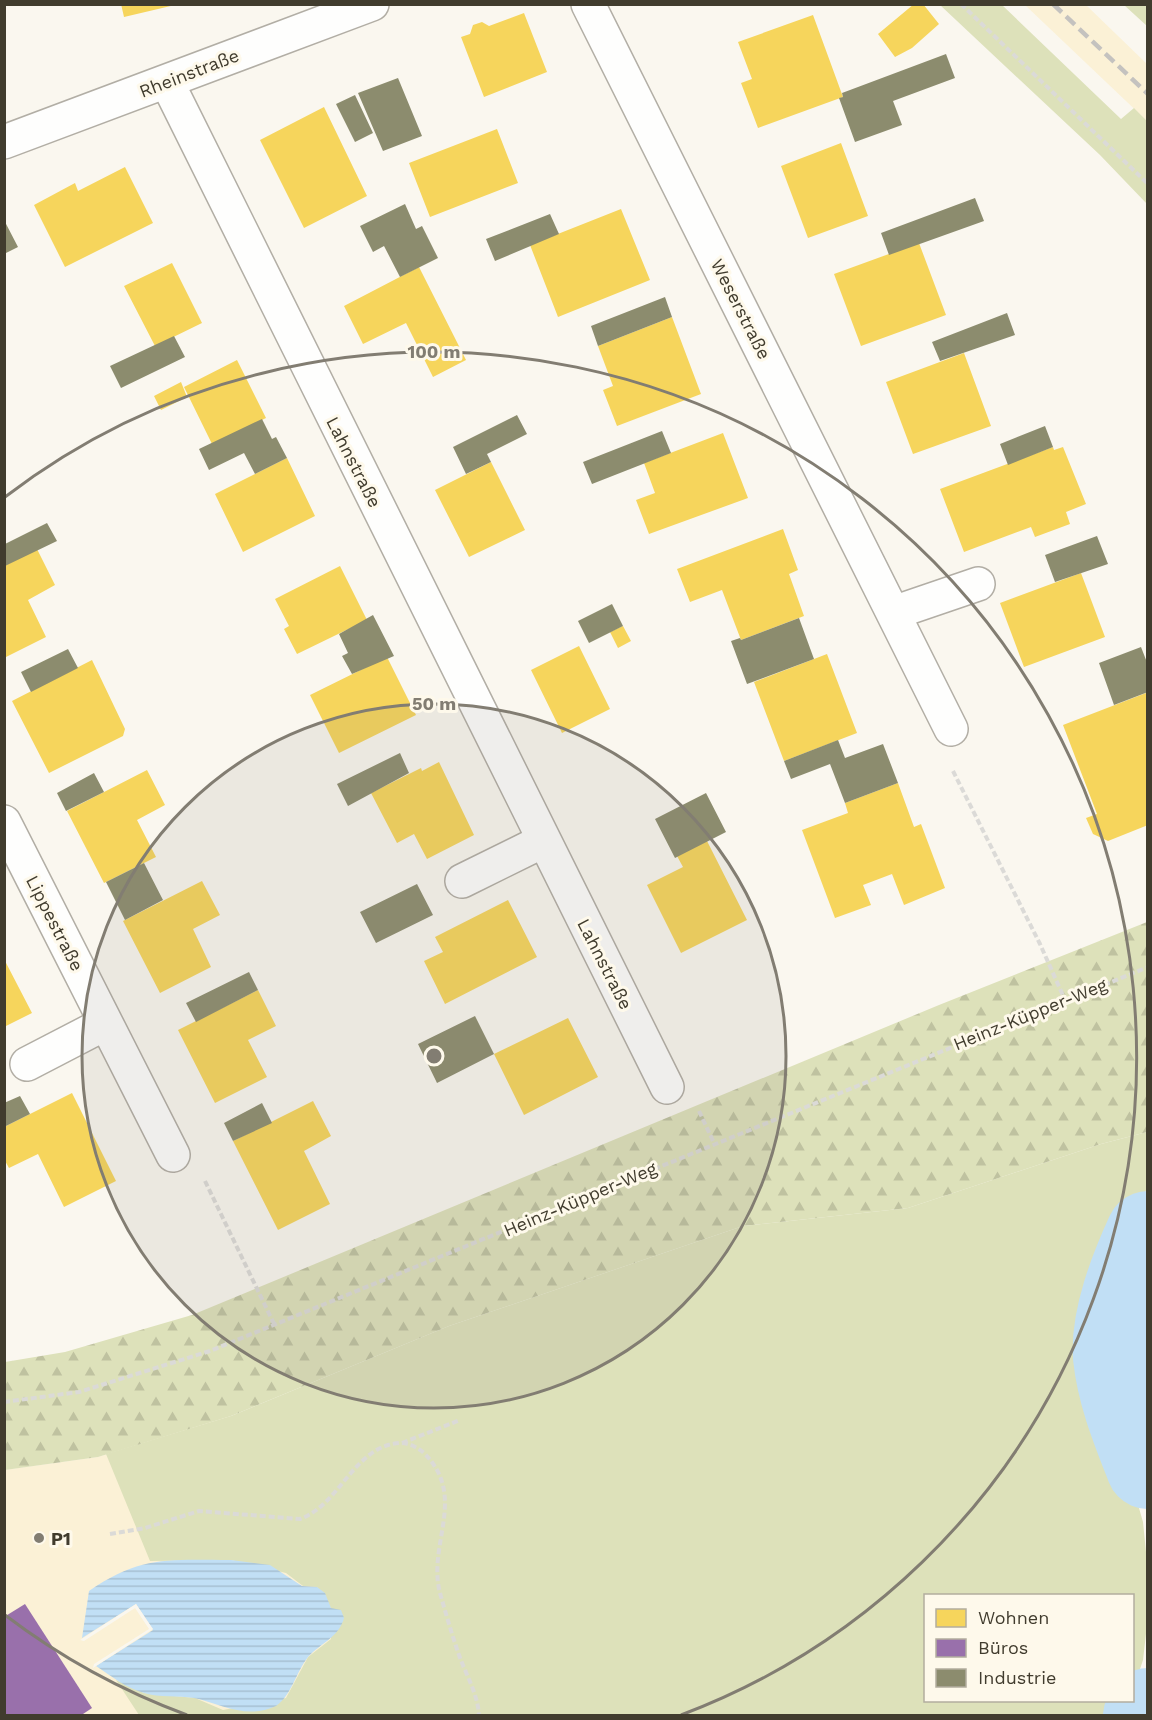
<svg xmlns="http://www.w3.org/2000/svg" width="1152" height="1720" viewBox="0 0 1152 1720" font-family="'Work Sans',sans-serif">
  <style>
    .built { fill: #fbf1d6 }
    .green { fill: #dde1ba }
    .forest { fill: url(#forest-firs) }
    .water { fill: url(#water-rules) }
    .pier { fill: #faf7ef }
    .homes { fill: #f6d55c }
    .offices { fill: #9970ab }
    .industry { fill: #8c8c6e }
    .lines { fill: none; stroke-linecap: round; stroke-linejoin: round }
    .river { stroke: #c1dff5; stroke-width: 84 }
    .minor-casing { stroke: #b2aea5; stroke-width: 36 }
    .path { stroke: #dbdad7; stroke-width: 4; stroke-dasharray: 6 3; stroke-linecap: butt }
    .minor { stroke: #fefefd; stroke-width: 33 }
    .rail { stroke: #c4c2bf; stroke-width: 4.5; stroke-dasharray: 12 6; stroke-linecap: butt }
    .ring { fill: none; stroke: #827d72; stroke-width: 3 }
    .poi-dot { fill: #827d72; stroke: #fef9eb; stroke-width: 2 }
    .labels { text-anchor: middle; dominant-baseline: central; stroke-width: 6; stroke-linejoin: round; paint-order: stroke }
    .street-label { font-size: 18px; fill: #413c2e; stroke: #fef9eb }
    .poi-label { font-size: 18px; font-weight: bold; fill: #413c2e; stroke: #fef9eb; text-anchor: start }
    .centre { fill: #827d72; stroke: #fef9eb; stroke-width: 3 }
    .ring-label { font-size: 18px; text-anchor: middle; font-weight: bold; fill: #827d72; stroke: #fef9eb; stroke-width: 6; stroke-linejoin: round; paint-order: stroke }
  </style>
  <defs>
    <pattern id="forest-firs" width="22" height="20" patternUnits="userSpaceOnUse" patternTransform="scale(1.5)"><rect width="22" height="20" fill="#dde1ba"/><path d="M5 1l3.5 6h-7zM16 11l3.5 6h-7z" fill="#bfc2a0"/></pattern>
    <pattern id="water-rules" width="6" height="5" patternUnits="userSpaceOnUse" patternTransform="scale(1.5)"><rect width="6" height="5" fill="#c1dff5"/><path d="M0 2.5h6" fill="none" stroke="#a7c0d2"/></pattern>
  </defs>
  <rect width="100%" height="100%" fill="#faf7ef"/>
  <path class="built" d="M 1025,5 L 1086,5 L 1147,64 L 1147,121 Z
    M 231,1416 L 517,1715 L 5,1715 L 4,1470 L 98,1457 Z"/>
  <path class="green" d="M 940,5 L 1002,5 L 1121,119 L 1134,108 L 1147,121 L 1147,204 L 1100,155 Z
    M 1124,5 L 1147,5 L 1147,26 Z
    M 1147,1132 L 1147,1188 L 1118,1260 L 1107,1300 L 1098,1365 L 1143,1522 L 1147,1562 L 1147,1625 L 1143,1660 L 1133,1690 L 1132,1596 L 926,1596 L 926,1700 L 1129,1701 L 1124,1715 L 139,1715 L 116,1680 L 144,1693 L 195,1698 L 223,1710 L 286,1698 L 308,1657 L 331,1639 L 331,1608 L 317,1587 L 303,1586 L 286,1573 L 231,1560 L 150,1561 L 106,1454 L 231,1416 L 449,1326 L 743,1226 L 908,1208 L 1101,1144 Z
    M 1147,1288 L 1147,1415 C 1129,1371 1133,1333 1147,1288 Z"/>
  <path class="forest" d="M 1147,922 L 1147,1132 L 1101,1144 L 908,1208 L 743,1226 L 449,1326 L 231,1416 L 98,1457 L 5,1470 L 5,1362 L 65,1352 L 192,1315 L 939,1005 Z"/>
  <path class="water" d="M 231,1560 L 270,1565 L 302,1586 L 317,1587 L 325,1593 L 331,1608 L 341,1610 L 344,1618 C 339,1637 321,1643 308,1657 C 296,1672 292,1695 276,1706 C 246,1720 222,1704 194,1698 C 177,1695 160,1698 144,1693 C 126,1688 111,1676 96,1666 L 153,1630 L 136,1604 L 82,1638 L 89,1591 C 141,1555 170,1560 231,1560 Z"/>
  <path class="pier" d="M 136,1604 L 153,1629 L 93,1668 L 94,1664 L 149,1629 L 135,1608 L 84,1641 L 80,1640 Z"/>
  <path class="homes" d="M 121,4 L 174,4 L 175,5 L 124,17 Z
    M 914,4 L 923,4 L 939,24 L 912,48 L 895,57 L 878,34 Z
    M 524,13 L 547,72 L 484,97 L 461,37 L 470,34 L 473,25 L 482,22 L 489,26 Z
    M 813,15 L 843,97 L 758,128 L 741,83 L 752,79 L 738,42 Z
    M 324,107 L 367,196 L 304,228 L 260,140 Z
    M 497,129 L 518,183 L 430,217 L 409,163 Z
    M 841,143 L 868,216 L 808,238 L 781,166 Z
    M 125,167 L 153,223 L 65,267 L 34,205 L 75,183 L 78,191 Z
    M 621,209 L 650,280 L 558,317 L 530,245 Z
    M 919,243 L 946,315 L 861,346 L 834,274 Z
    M 172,263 L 202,323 L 155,346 L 124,286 Z
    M 419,267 L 466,360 L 433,377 L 406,323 L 363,344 L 344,306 Z
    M 672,317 L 701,394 L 617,426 L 603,390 L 613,386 L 598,346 Z
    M 964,353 L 991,426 L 913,454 L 886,382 Z
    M 237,360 L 266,418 L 212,444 L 184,387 Z
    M 181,382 L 187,397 L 161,410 L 154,396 Z
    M 723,433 L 748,498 L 649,534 L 636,500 L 655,493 L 644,463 Z
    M 1053,447 L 1054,450 L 1063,447 L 1086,504 L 1066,512 L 1070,524 L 1035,537 L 1031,527 L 964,552 L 940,489 Z
    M 287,458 L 315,516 L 243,552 L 215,494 Z
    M 491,462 L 525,530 L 469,557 L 435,490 Z
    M 783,529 L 798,570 L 789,574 L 804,616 L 741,640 L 722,590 L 690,602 L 677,569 Z
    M 37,549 L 55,585 L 28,600 L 46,637 L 4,658 L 4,566 Z
    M 340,566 L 367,620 L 297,654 L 284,629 L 289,626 L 275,599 Z
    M 1081,573 L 1105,637 L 1024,667 L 1000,603 Z
    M 623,626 L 631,641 L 618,648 L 610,632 Z
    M 579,646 L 610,709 L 562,733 L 531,670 Z
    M 827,654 L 857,733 L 784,761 L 754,682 Z
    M 387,657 L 416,715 L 339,753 L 310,695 Z
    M 92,660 L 125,729 L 123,736 L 49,773 L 12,701 Z
    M 1146,693 L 1148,825 L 1108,841 L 1093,834 L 1086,818 L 1097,814 L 1063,725 Z
    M 439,762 L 474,835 L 427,859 L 414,834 L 397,843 L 371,793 L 421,768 L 422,771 Z
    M 147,770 L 165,805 L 137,820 L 156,857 L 104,883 L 67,811 Z
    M 898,783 L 914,827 L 921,824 L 945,888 L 904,905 L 892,874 L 863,885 L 871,905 L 835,918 L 802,830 L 848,813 L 845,803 Z
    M 707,841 L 747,920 L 681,953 L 647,885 L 683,867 L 677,856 Z
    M 202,881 L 220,915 L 193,929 L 211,967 L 160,993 L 123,921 Z
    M 508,900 L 537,957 L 445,1004 L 424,961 L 443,952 L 435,937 Z
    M 4,959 L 32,1013 L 4,1027 Z
    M 258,990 L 276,1026 L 248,1040 L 267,1077 L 215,1103 L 178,1030 Z
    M 568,1018 L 598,1077 L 524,1115 L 494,1054 Z
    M 72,1093 L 116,1181 L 64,1207 L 38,1154 L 9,1168 L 4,1159 L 4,1127 Z
    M 313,1101 L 331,1136 L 304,1151 L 330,1204 L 278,1230 L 233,1141 Z"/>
  <path class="offices" d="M 25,1604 L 92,1708 L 80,1716 L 4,1716 L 4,1617 Z"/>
  <path class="industry" d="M 946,54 L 955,78 L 893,101 L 902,125 L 855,142 L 839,98 L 843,97 L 842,93 Z
    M 398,78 L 422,136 L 383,151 L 358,93 Z
    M 355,95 L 373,133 L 355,142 L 336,104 Z
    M 975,198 L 984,221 L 889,255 L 881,233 Z
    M 405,204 L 416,229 L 422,226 L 438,258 L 400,277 L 384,246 L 373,252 L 360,226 Z
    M 550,214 L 559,234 L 495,261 L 486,239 Z
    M 4,220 L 18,247 L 4,254 Z
    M 665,297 L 672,317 L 598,346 L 591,326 Z
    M 1007,313 L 1015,335 L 940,361 L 932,342 Z
    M 174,336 L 185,357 L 121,388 L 110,366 Z
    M 517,415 L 527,434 L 487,454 L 491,462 L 466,474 L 453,447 Z
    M 262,419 L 272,439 L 276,437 L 287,458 L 255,474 L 244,453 L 209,470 L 199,449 Z
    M 1045,426 L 1053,447 L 1008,465 L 1000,444 Z
    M 662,431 L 671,453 L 592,484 L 583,462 Z
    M 47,523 L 57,541 L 5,566 L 5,544 Z
    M 1097,536 L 1108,564 L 1055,582 L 1045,555 Z
    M 612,604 L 623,626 L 589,643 L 578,621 Z
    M 373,615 L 394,656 L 352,674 L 342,656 L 348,653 L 339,634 Z
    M 799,618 L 814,659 L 747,684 L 731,641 L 740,638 L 741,640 Z
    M 1141,647 L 1148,665 L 1148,692 L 1114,705 L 1099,663 Z
    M 68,649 L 78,668 L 31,692 L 21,672 Z
    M 838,740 L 845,758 L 883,744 L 898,783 L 845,803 L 830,764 L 791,779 L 784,761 Z
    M 400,753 L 409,773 L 348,806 L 337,784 Z
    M 94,773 L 104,792 L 66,811 L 57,793 Z
    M 706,793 L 726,832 L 675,858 L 655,819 Z
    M 144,863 L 163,900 L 125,920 L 106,882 Z
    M 417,884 L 433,915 L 376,943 L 360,912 Z
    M 249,972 L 258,990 L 196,1022 L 186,1003 Z
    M 475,1016 L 494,1054 L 437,1083 L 418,1044 Z
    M 20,1096 L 30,1114 L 4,1127 L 4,1103 Z
    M 262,1103 L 272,1123 L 233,1141 L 224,1123 Z"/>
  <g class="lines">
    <path class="river" d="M 1148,1233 C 1132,1268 1112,1318 1115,1357 C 1119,1395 1134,1431 1148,1467
      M 1145,1716 L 1148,1710"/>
    <defs>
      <path id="minor" d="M 588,4 L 951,729
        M 167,82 L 667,1087
        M 4,142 L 372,4
        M 893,613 L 978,584
        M 4,822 L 173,1155
        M 462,881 L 543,841
        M 27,1064 L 106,1023"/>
    </defs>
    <use href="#minor" class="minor-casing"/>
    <path class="path" d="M 961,4 L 1148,184
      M 953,771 L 1040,944 L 1065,1000
      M 699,1111 L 714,1143
      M 205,1181 L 275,1326
      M 4,1402 L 79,1392 L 210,1351 L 1148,967
      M 402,1443 L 460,1420
      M 110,1534 L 145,1528 L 199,1511 L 300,1519 C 341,1504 353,1447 399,1443 C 409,1443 417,1447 424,1453 C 468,1497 427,1544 440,1593 C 446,1614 452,1635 459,1655 C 466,1675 478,1694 479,1716"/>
    <use href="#minor" class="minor"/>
    <path class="rail" d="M 1053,4 L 1148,94"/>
  </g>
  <circle cx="434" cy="1056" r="352" fill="#827d72" fill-opacity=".12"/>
  <g class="ring">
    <circle cx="434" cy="1056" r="352"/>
    <path d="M187 1715A704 704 0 0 1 5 1615M5 497A704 704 0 1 1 681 1715"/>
  </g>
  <circle class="poi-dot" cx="39" cy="1538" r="6"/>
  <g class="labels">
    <g class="street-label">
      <text transform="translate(189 73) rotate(-21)">Rheinstraße</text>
      <text transform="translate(741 309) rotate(63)">Weserstraße</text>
      <text transform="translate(354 462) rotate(63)">Lahnstraße</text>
      <text transform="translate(55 923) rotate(63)">Lippestraße</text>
      <text transform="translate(605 964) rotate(63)">Lahnstraße</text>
      <text transform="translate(1030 1014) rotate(-22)">Heinz-Küpper-Weg</text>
      <text transform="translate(580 1199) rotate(-23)">Heinz-Küpper-Weg</text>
    </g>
    <g class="poi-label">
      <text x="51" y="1538">P1</text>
    </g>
  </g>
  <circle cx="434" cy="1056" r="9" class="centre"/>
  <g class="ring-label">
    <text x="434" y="358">100 m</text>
    <text x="434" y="710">50 m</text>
  </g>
  <rect width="1152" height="1720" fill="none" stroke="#413c2e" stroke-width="12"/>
  <rect x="924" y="1594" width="210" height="108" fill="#fef9eb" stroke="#b2ad9f" stroke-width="1.5"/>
  <rect x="936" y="1609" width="30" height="18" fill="#f6d55c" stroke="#b2ad9f" stroke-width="1.5"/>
  <text x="978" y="1624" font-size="18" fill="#413c2e">Wohnen</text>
  <rect x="936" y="1639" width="30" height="18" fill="#9970ab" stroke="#b2ad9f" stroke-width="1.5"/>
  <text x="978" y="1654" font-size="18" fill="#413c2e">Büros</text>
  <rect x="936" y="1669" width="30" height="18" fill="#8c8c6e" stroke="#b2ad9f" stroke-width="1.5"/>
  <text x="978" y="1684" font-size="18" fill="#413c2e">Industrie</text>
</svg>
